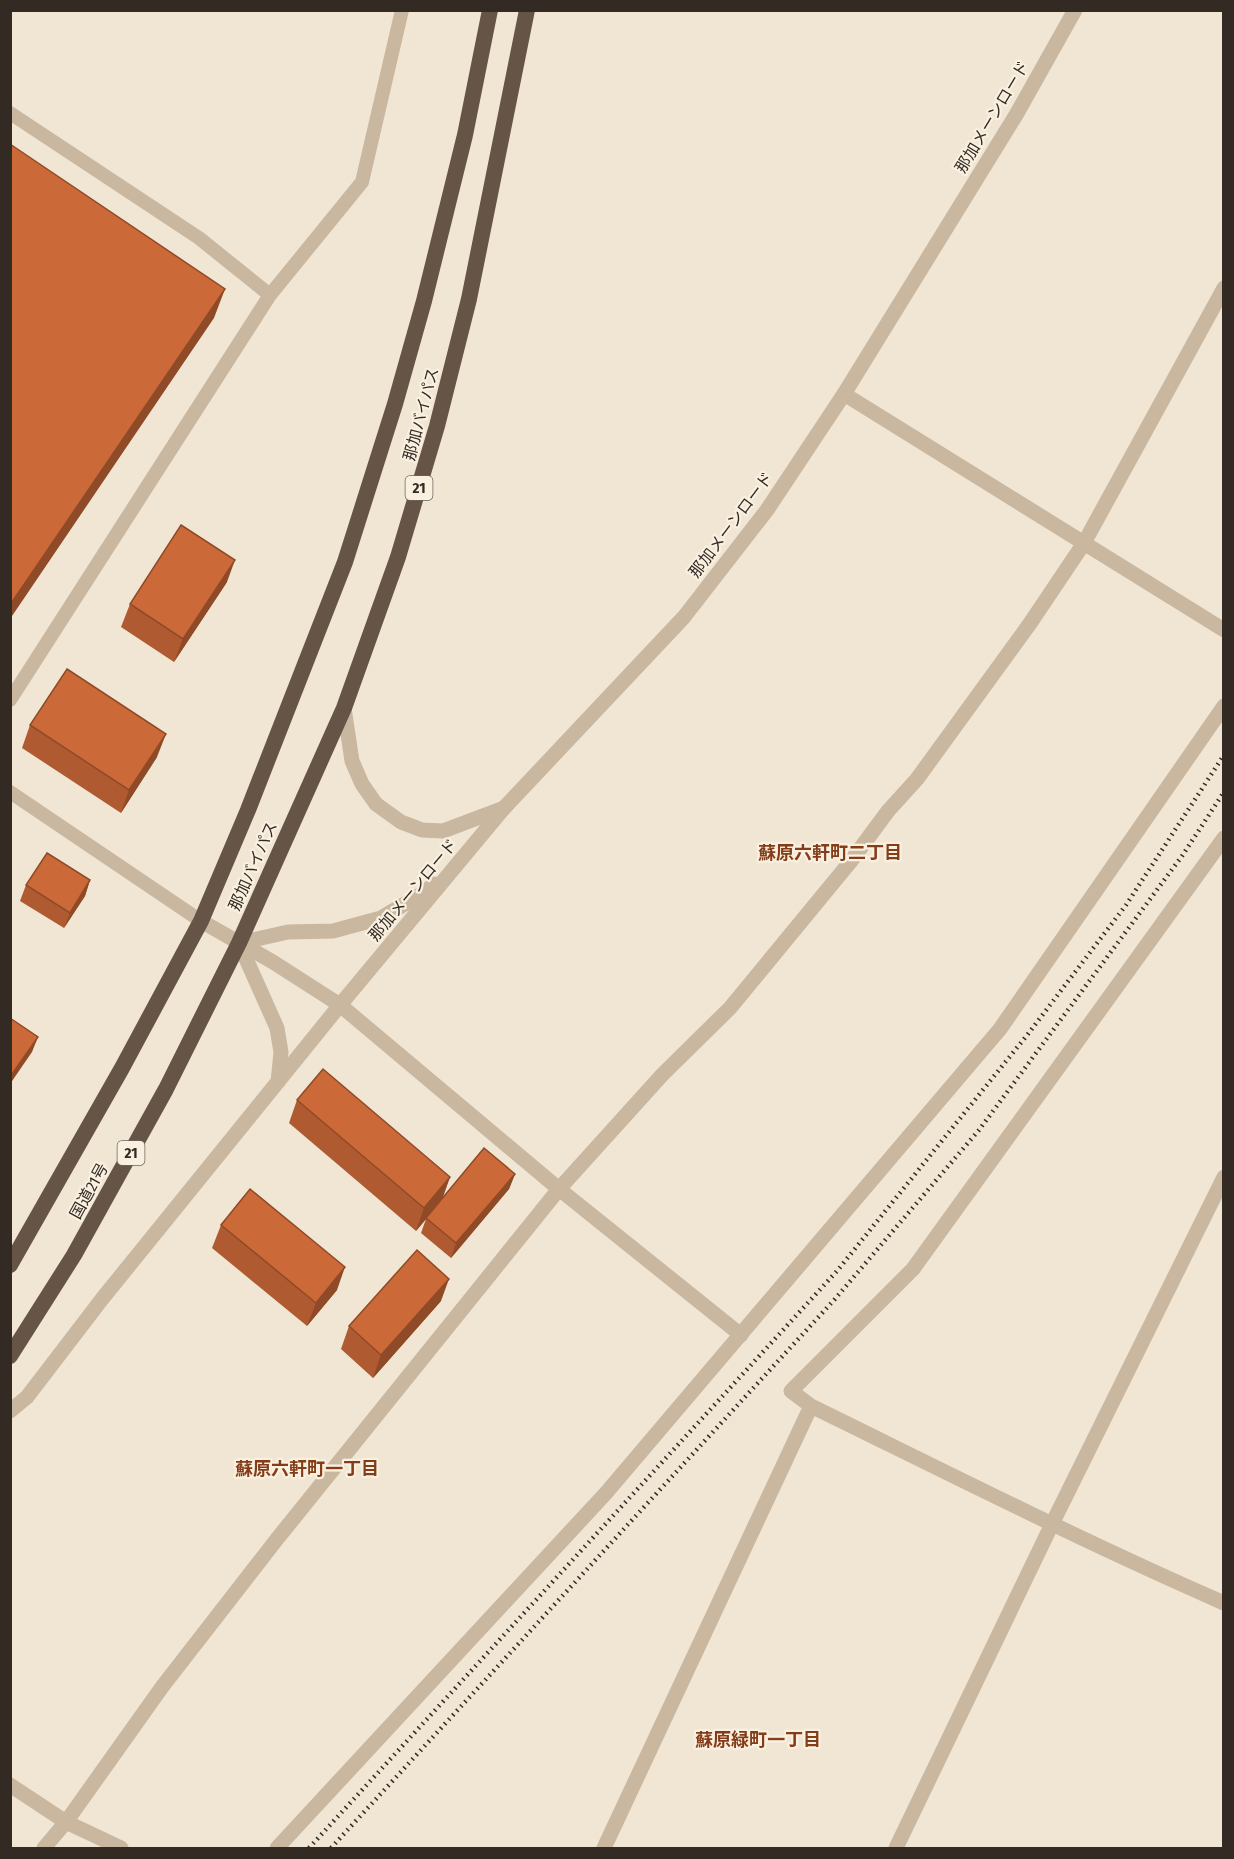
<svg xmlns="http://www.w3.org/2000/svg" width="1234" height="1859" viewBox="0 0 1234 1859" font-family="'Fira Sans Condensed','Noto Sans JP',sans-serif">
  <style>
    .lines { fill: none; stroke-linecap: round; stroke-linejoin: round }
    .service { stroke: #c9b7a0; stroke-width: 14 }
    .minor { stroke: #c9b7a0; stroke-width: 15 }
    .tertiary { stroke: #c9b7a0; stroke-width: 15 }
    .trunk { stroke: #665447; stroke-width: 16 }
    .rail { stroke: #332a24; stroke-width: 4.5; stroke-dasharray: 1.5 4.5; stroke-linecap: butt }
    .wall { fill: #af5a30 }
    .shaded-wall { fill: #8f4a27 }
    .building { fill: #cc6938; stroke: #8f4a27; stroke-width: 1.5 }
    .labels { text-anchor: middle; dominant-baseline: central; stroke-width: 4.5; stroke-linejoin: round; paint-order: stroke }
    .shield { fill: #f9f0e0; stroke: #6e655c; stroke-width: 1.5 }
    .shield-label { font-size: 15px; font-weight: bold; fill: #332a24 }
    .street-label { font-size: 16px; fill: #332a24; stroke: #f9f0e0 }
    .neighbourhood-label { font-size: 18px; font-weight: bold; fill: #853d19; stroke: #f9f0e0 }
  </style>
  <rect width="100%" height="100%" fill="#f1e6d4"/>
  <g class="lines">
    <path class="service" d="M 10,113 L 199,238 L 270,295
      M 10,700 L 270,295 L 362,182 L 402,10
      M 10,792 L 201,921"/>
    <path class="minor" d="M 844,394 L 1224,630
      M 344,708 L 352,761 L 362,784 L 376,804 L 401,822 L 422,830 L 443,831 L 504,808
      M 1224,838 L 913,1269 L 791,1391 L 811,1406 C 948,1473 1084,1542 1224,1603
      M 201,921 L 273,962 L 340,1005 L 559,1189 L 741,1335
      M 44,1848 L 66,1822 L 162,1687 L 277,1539 L 559,1189 L 662,1075 L 730,1008 L 851,861 L 888,811 L 917,779 L 1031,622 L 1084,543 L 1224,288
      M 277,1848 L 606,1493 L 1000,1029 L 1224,706
      M 604,1848 L 811,1406
      M 896,1848 L 1052,1524 L 1224,1177"/>
    <path class="tertiary" d="M 278,1082 L 281,1052 L 277,1028 L 239,943 L 288,932 L 333,931 L 381,918 L 425,892 L 434,884
      M 10,1411 L 27,1397 L 102,1299 L 340,1005 L 504,808 L 684,617 L 767,510 L 844,394 L 1016,115 L 1075,10
      M 10,1785 L 66,1822 L 121,1848"/>
    <path class="trunk" d="M 10,1265 L 122,1068 L 201,921 L 248,810 L 345,562 L 395,404 L 424,301 L 465,135 L 490,10
      M 10,1356 L 74,1255 L 166,1089 L 239,943 L 344,708 L 398,557 L 437,426 L 469,299 L 527,10"/>
    <path class="rail" d="M 309,1848 L 837,1271 L 1028,1034 L 1126,905 L 1224,755
      M 331,1848 L 835,1299 L 979,1130 L 1182,856 L 1224,792"/>
  </g>
  <path class="wall" d="M 227,582 L 174,662 L 121,627 L 130,604 Z
    M 30,725 L 157,757 L 121,813 L 22,748 Z
    M 90,880 L 85,896 L 64,928 L 20,901 L 26,885 Z
    M 297,1100 L 450,1177 L 442,1198 L 515,1174 L 509,1189 L 451,1258 L 421,1233 L 426,1219 L 416,1231 L 289,1123 Z
    M 221,1225 L 337,1290 L 307,1326 L 212,1248 Z
    M 441,1301 L 373,1378 L 341,1349 L 349,1326 Z"/>
  <path class="shaded-wall" d="M 225,289 L 214,318 L 10,619 L 10,605 Z
    M 235,560 L 227,582 L 174,662 L 183,639 Z
    M 166,734 L 157,757 L 121,813 L 129,790 Z
    M 90,880 L 85,896 L 64,928 L 70,913 Z
    M 38,1037 L 32,1052 L 10,1084 L 10,1077 Z
    M 515,1174 L 509,1189 L 451,1258 L 456,1243 Z
    M 450,1177 L 442,1200 L 416,1231 L 424,1208 Z
    M 345,1267 L 337,1290 L 307,1326 L 316,1303 Z
    M 449,1279 L 441,1301 L 373,1378 L 381,1355 Z"/>
  <path class="building" d="M 10,144 L 225,289 L 10,605 Z
    M 181,525 L 235,560 L 183,639 L 130,604 Z
    M 67,669 L 166,734 L 129,790 L 30,725 Z
    M 47,853 L 90,880 L 70,913 L 26,885 Z
    M 10,1018 L 38,1037 L 10,1077 Z
    M 323,1069 L 450,1177 L 424,1208 L 297,1100 Z
    M 484,1148 L 515,1174 L 456,1243 L 426,1218 Z
    M 250,1189 L 345,1267 L 316,1303 L 221,1225 Z
    M 417,1250 L 449,1279 L 381,1355 L 349,1326 Z"/>
  <g class="labels">
    <g class="shield">
      <rect x="405.5" y="476" width="27" height="24" rx="4.5"/>
      <rect x="117.5" y="1141" width="27" height="24" rx="4.5"/>
    </g>
    <g class="shield-label">
      <text x="419" y="488">21</text>
      <text x="131" y="1153">21</text>
    </g>
    <g class="street-label">
      <text transform="translate(992 117) rotate(-59)">那加メーンロード</text>
      <text transform="translate(421 414) rotate(-75)">那加バイパス</text>
      <text transform="translate(731 525) rotate(-53)">那加メーンロード</text>
      <text transform="translate(253 866) rotate(-66)">那加バイパス</text>
      <text transform="translate(413 890) rotate(-50)">那加メーンロード</text>
      <text transform="translate(89 1191) rotate(-61)">国道21号</text>
    </g>
    <g class="neighbourhood-label">
      <text x="830" y="853">蘇原六軒町二丁目</text>
      <text x="307" y="1469">蘇原六軒町一丁目</text>
      <text x="758" y="1740">蘇原緑町一丁目</text>
    </g>
  </g>
  <rect width="1234" height="1859" fill="none" stroke="#332a24" stroke-width="24"/>
</svg>
